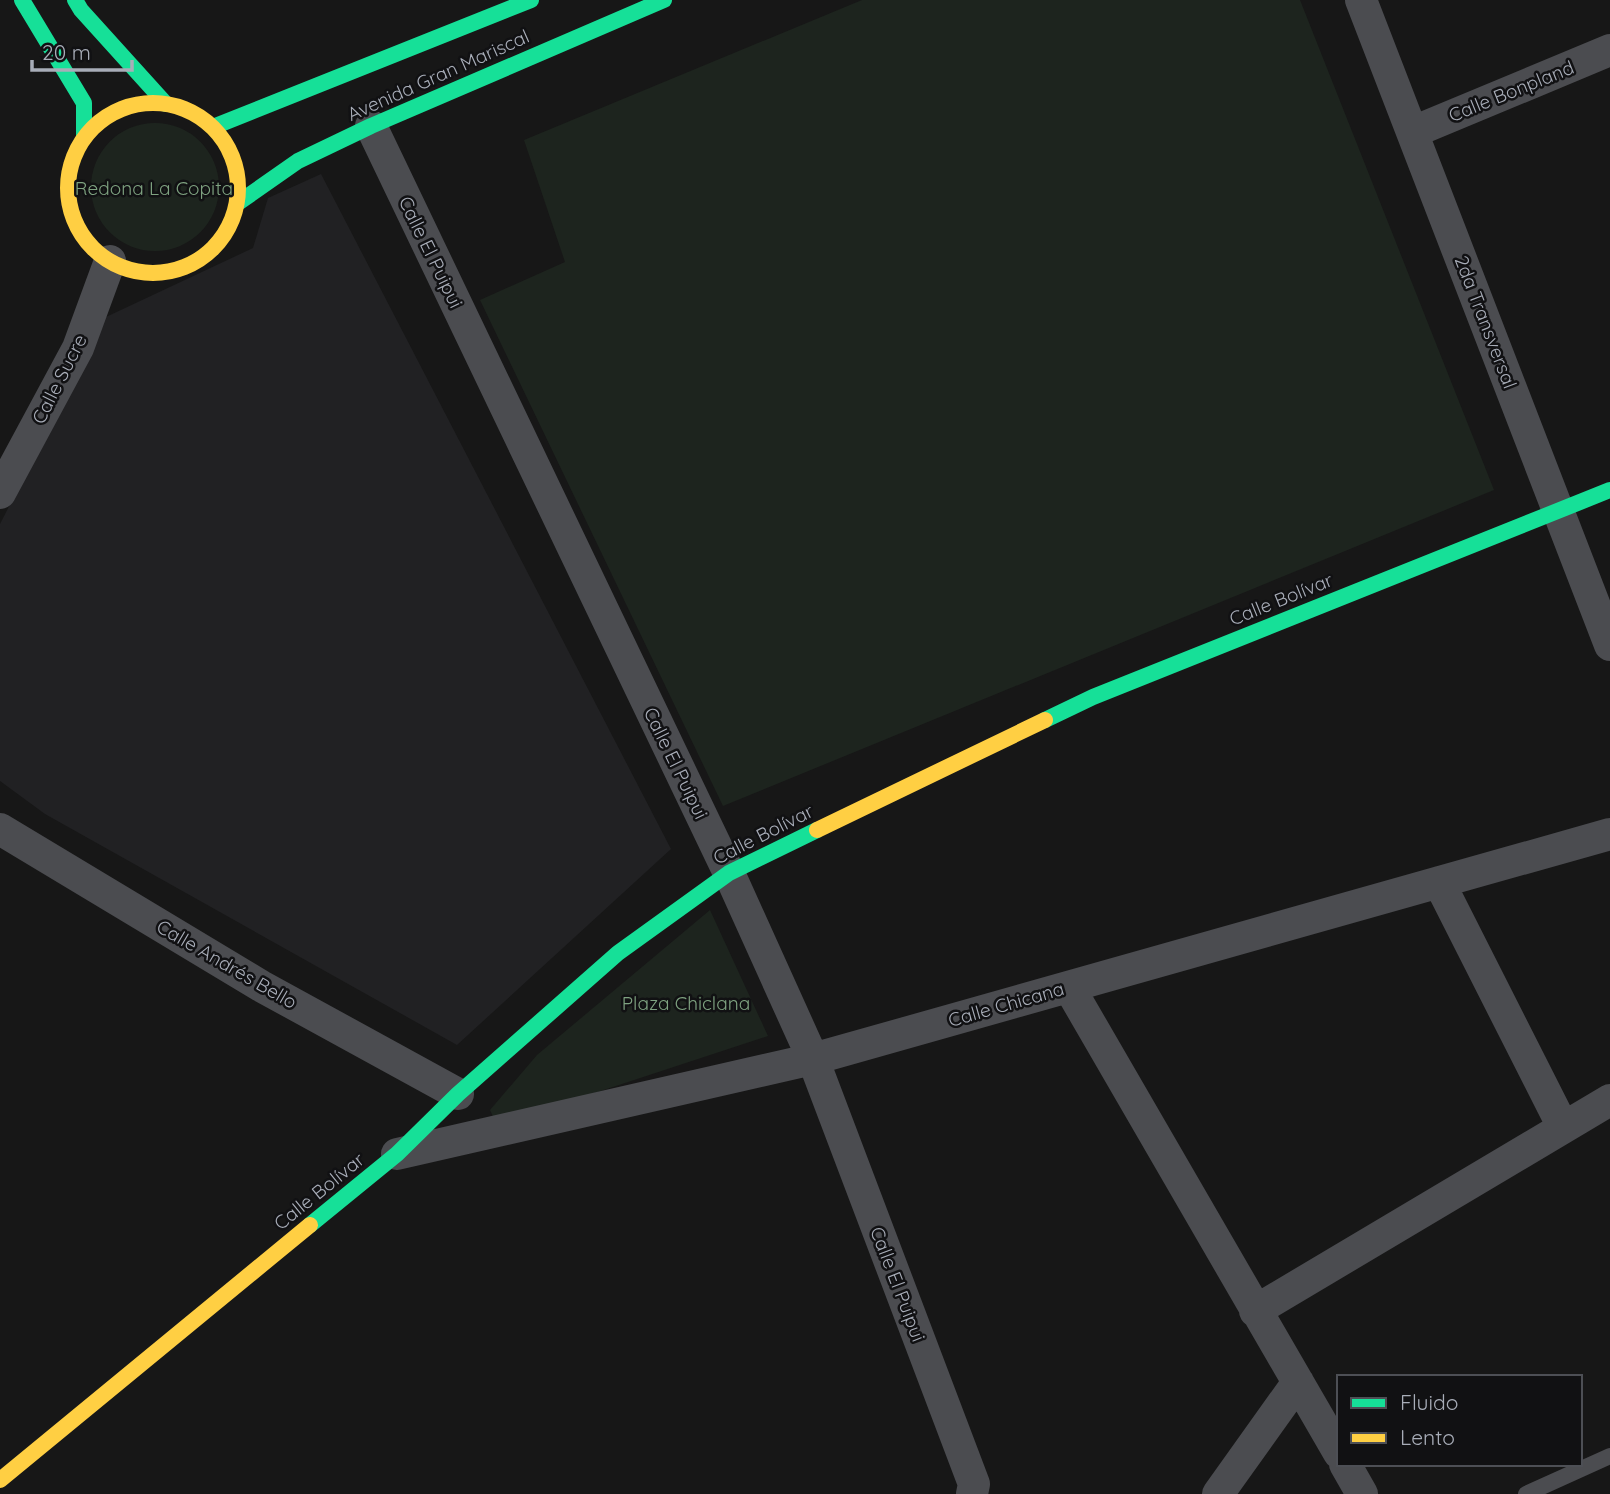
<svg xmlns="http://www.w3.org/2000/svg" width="1610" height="1494" viewBox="0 0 1610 1494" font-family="Quicksand,sans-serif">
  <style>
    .built { fill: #212123 }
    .green { fill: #1d241e }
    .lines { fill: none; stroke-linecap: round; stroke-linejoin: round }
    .lane { stroke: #4b4c50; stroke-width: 16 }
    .street { stroke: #4b4c50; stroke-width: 32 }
    .fast { stroke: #16e098; stroke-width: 16 }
    .slow { stroke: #ffcf43; stroke-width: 16 }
    .labels { text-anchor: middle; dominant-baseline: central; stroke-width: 5; stroke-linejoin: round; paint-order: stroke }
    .street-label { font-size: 19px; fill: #a8adb8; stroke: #111113 }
    .park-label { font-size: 19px; fill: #7fa381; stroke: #111113 }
  </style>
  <rect width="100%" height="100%" fill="#171717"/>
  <path class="built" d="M 321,174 L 671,849 L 457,1045 L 45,814 L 0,781 L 0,524 L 106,317 L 253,248 L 268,198 Z"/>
  <path class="green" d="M 862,0 L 1300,0 L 1494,490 L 723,806 L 480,300 L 565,262 L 524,140 Z
    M91 187a64 64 0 1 1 128 0a64 64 0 1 1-128 0Z
    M 710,910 L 768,1036 L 497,1125 L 490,1110 L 537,1055 Z"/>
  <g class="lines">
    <path class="lane" d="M 1526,1494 L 1610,1456"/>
    <path class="street" d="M 1361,0 L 1610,645
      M 371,126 L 729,873 L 813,1059 L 974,1484 L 972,1494
      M 1413,132 L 1610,50
      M 0,493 L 78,348 L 110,261
      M 0,829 L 261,986 L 458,1094
      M 1439,882 L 1563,1127
      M 1069,987 L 1339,1453
      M 397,1154 L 813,1059 L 1610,834
      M 1255,1311 L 1610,1100
      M 1345,1464 L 1362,1494
      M 1218,1494 L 1298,1382"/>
    <path class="fast" d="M 22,0 L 84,103 L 84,137
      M 75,0 L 81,10 L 166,104
      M 213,127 L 531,0
      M 238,203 L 298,161 L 371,126 L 664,0
      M 1045,720 L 1093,697 L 1610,490
      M 310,1225 L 397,1154 L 458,1094 L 618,953 L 729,873 L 817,830"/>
    <path class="slow" d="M68 188a85 85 0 1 1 170 0a85 85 0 1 1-170 0Z
      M 817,830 L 1045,720
      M 0,1480 L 310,1225"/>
  </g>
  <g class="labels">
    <g class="street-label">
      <text transform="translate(438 75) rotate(-24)">Avenida Gran Mariscal</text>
      <text transform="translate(1511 91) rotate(-22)">Calle Bonpland</text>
      <text transform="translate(431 252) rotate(64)">Calle El Puipui</text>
      <text transform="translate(1486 322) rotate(69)">2da Transversal</text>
      <text transform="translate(59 379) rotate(-63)">Calle Sucre</text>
      <text transform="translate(1281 599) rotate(-22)">Calle Bolívar</text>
      <text transform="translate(676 763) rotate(64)">Calle El Puipui</text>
      <text transform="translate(763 834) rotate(-27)">Calle Bolívar</text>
      <text transform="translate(227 964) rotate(30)">Calle Andrés Bello</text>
      <text transform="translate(1006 1004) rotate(-16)">Calle Chicana</text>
      <text transform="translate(319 1191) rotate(-39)">Calle Bolívar</text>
      <text transform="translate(898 1284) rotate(69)">Calle El Puipui</text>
    </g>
    <g class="park-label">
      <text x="154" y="188">Redona La Copita</text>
      <text x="686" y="1003">Plaza Chiclana</text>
    </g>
  </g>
  <rect x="1337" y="1375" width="245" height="91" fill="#111113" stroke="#4d4f55" stroke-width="2"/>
  <rect x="1351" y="1398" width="35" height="10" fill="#16e098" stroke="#4d4f55" stroke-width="2"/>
  <text x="1400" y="1410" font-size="21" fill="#a8adb8">Fluido</text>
  <rect x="1351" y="1433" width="35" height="10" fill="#ffcf43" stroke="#4d4f55" stroke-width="2"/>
  <text x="1400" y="1445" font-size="21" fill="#a8adb8">Lento</text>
  <path d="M32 60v10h100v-10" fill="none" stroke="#a8adb8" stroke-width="3.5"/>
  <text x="42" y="60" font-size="21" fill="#a8adb8" stroke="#111113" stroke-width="5" paint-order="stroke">20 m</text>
</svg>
